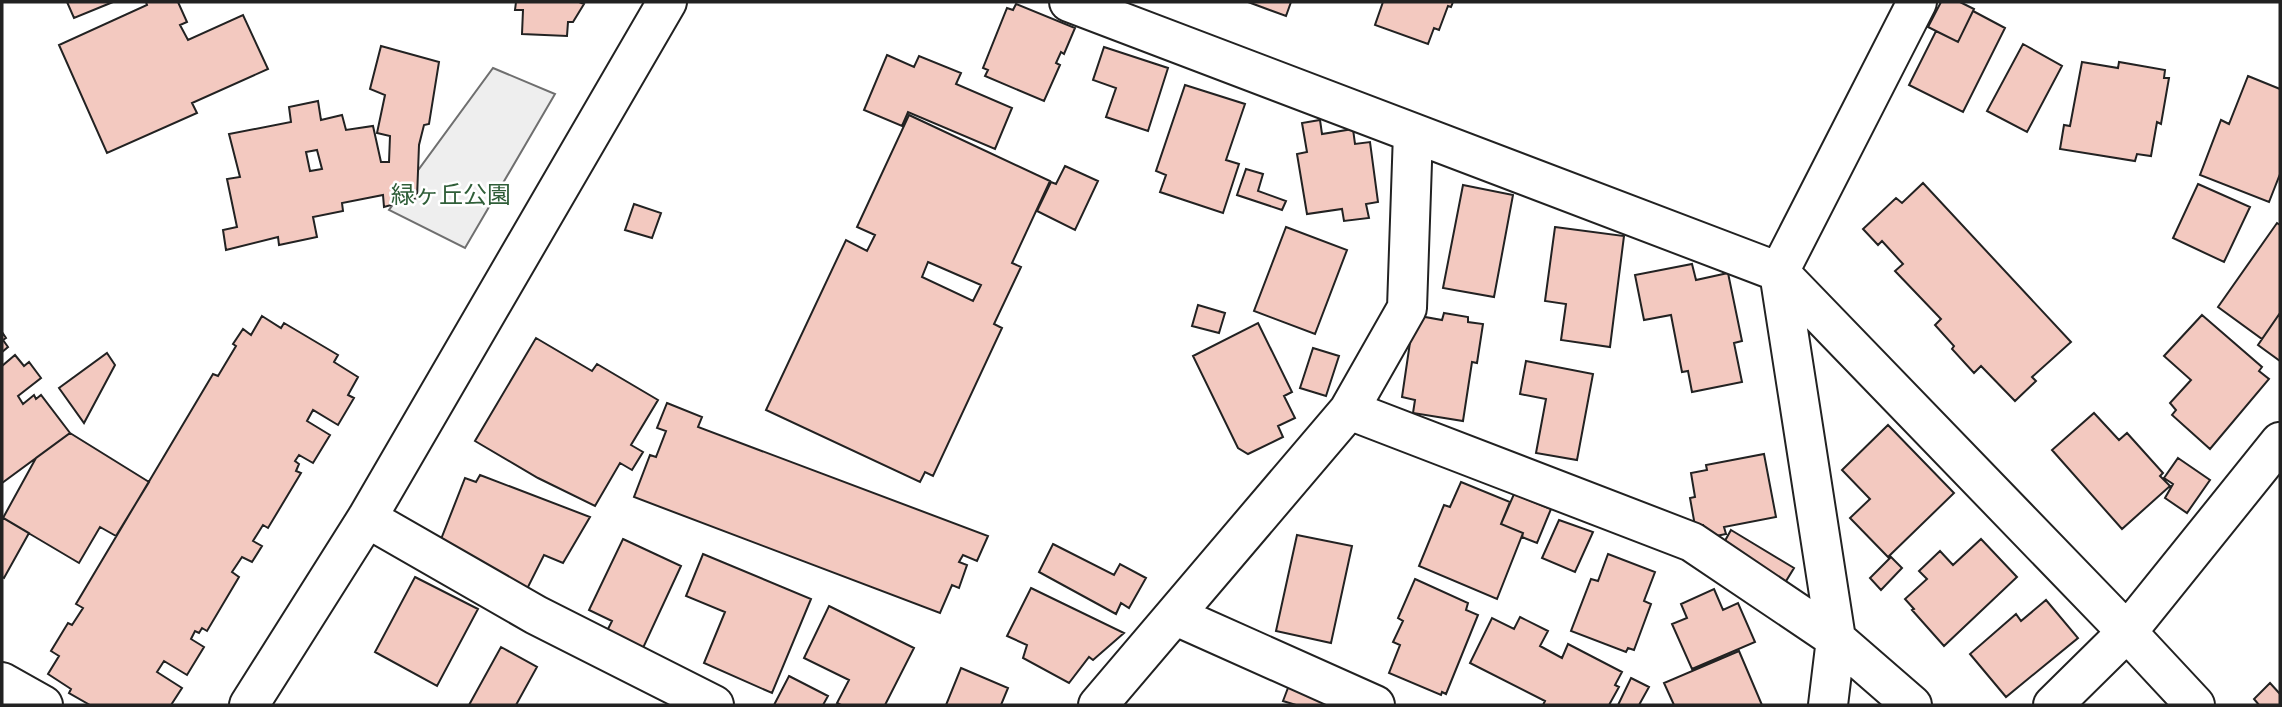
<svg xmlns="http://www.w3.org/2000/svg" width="2282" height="707" viewBox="0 0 2282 707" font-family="'Exo 2','Noto Sans JP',sans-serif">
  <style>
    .green { fill: #eee; stroke: #6f6f6f; stroke-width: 2 }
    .building { fill: #f3c9c0; stroke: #222; stroke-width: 2; fill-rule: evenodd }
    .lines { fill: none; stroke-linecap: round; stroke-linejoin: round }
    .minor-casing { stroke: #222; stroke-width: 42 }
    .minor { stroke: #fff; stroke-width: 38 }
    .labels { text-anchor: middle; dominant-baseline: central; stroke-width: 5; stroke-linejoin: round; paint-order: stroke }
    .park-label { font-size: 24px; fill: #2f5e38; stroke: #fff }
  </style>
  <rect width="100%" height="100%" fill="#fff"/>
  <path class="green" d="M 493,68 L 555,94 L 465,248 L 389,210 Z"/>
  <path class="building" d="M 67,2 L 113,2 L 74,18 Z
    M 146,2 L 178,2 L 187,22 L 180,25 L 188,40 L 243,15 L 268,69 L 192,103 L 197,113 L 107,153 L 59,45 L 147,5 Z
    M 511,2 L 579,2 L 584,4 L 573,22 L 568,22 L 567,36 L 522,34 L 523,10 L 515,10 L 516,2 Z
    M 1248,2 L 1291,2 L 1286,16 Z
    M 1383,2 L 1453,2 L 1451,7 L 1448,6 L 1439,30 L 1434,28 L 1428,44 L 1375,25 Z
    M 1941,2 L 1960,2 L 1974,9 L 1958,42 L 1928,27 Z
    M 1016,4 L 1075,28 L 1064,54 L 1061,52 L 1056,63 L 1060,65 L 1044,101 L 985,76 L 988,70 L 983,68 L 1007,8 L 1013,10 Z
    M 1973,11 L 2005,28 L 1963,112 L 1909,85 L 1936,31 L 1958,42 Z
    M 2023,44 L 2062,66 L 2027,132 L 1987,111 Z
    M 381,46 L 439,62 L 429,124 L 424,125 L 419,145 L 417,198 L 384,207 L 383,195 L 342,203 L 343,211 L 313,217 L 317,237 L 279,245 L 278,237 L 226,250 L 223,230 L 237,227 L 227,179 L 240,177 L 229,134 L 291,122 L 289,107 L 318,101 L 321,120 L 342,115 L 346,130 L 373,126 L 381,162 L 389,162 L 390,136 L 377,133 L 385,95 L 370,89 ZM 317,150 L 322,169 L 310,171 L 306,152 Z
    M 1104,47 L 1168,68 L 1148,131 L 1106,117 L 1116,88 L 1093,80 Z
    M 887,55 L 914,67 L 919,56 L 961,73 L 956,84 L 1012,108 L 995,149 L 908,112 L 902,126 L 864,110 Z
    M 2082,62 L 2118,68 L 2119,62 L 2165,70 L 2164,78 L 2169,78 L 2161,124 L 2157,122 L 2151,156 L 2137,154 L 2135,161 L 2060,149 L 2064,125 L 2070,126 Z
    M 2248,76 L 2280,89 L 2280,174 L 2269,202 L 2200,175 L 2221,120 L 2229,124 Z
    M 1185,85 L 1245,104 L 1226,160 L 1239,164 L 1223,213 L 1160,192 L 1166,175 L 1156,171 Z
    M 909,115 L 1050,181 L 1012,263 L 1021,267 L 994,324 L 1002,328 L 933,476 L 925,472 L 920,482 L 766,410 L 846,240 L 867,251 L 875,235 L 857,227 ZM 928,262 L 981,285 L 973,301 L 922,277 Z
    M 1320,120 L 1322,134 L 1353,129 L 1355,144 L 1370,142 L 1378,202 L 1366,204 L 1369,218 L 1344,221 L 1342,209 L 1307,214 L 1297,154 L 1307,152 L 1302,123 Z
    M 1065,166 L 1098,181 L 1075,230 L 1037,211 L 1051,182 L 1056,184 Z
    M 1246,169 L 1263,174 L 1258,191 L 1286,201 L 1282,210 L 1237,195 Z
    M 1923,183 L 2071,342 L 2032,377 L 2036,381 L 2015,401 L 1981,366 L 1974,373 L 1952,349 L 1954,346 L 1935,325 L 1941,319 L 1895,271 L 1903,264 L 1882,241 L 1878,245 L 1863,229 L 1896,198 L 1902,203 Z
    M 2198,184 L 2250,207 L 2224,262 L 2173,238 Z
    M 1463,185 L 1513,195 L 1494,297 L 1443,288 Z
    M 634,204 L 661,213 L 652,238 L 625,230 Z
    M 2277,223 L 2280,225 L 2280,313 L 2262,339 L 2218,307 Z
    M 1286,227 L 1347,250 L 1315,334 L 1254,311 Z
    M 1555,227 L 1624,236 L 1610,347 L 1561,340 L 1566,304 L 1545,301 Z
    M 1692,264 L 1696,280 L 1728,273 L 1742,341 L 1734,343 L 1742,382 L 1692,392 L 1688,371 L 1682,372 L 1671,315 L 1644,320 L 1635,275 Z
    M 1198,305 L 1225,313 L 1219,333 L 1192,326 Z
    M 1444,313 L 1468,317 L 1468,322 L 1483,324 L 1477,363 L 1472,362 L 1463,421 L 1413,413 L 1415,400 L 1402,397 L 1414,315 L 1442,320 Z
    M 2280,313 L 2280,361 L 2258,345 Z
    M 2202,315 L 2262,367 L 2259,371 L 2269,379 L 2210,449 L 2172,415 L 2176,410 L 2170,403 L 2191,380 L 2164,356 Z
    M 262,316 L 281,328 L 284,323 L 338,355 L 334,362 L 358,377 L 348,395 L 354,398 L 338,425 L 313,410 L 307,421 L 330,435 L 313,463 L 299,455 L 295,461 L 299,464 L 296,471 L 301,473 L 268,528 L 263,525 L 253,541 L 262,546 L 252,562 L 242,557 L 232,572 L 239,577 L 207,631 L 202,628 L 199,633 L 195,631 L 191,639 L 204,647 L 187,675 L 164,661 L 157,672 L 182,688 L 171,705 L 90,705 L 69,693 L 71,689 L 48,674 L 59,656 L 51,651 L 68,623 L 72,625 L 83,608 L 76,604 L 213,374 L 218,376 L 236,346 L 233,344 L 243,329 L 251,335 Z
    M 1258,323 L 1292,392 L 1284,396 L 1295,418 L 1278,426 L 1283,437 L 1248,454 L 1238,448 L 1193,356 Z
    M 2,332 L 6,338 L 3,340 L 8,347 L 2,352 Z
    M 536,338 L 592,371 L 597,364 L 658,400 L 631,445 L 643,452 L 632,470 L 620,463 L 595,506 L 538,478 L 475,441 Z
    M 1313,348 L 1339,356 L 1326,396 L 1300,388 Z
    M 107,353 L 115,365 L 84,423 L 59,388 Z
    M 15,355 L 24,366 L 29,362 L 41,378 L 18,396 L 23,404 L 34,395 L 36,399 L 41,395 L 70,433 L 2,483 L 2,366 Z
    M 1526,361 L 1593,374 L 1577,460 L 1536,453 L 1546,399 L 1520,394 Z
    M 667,403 L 702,417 L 698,427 L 988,536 L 977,561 L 963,555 L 959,562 L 967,565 L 959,588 L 952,585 L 940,613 L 634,497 L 650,455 L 656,457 L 666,431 L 657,428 Z
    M 2094,413 L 2119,440 L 2127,433 L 2163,473 L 2160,476 L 2170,486 L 2122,529 L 2052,450 Z
    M 1888,425 L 1954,493 L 1888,557 L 1850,518 L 1870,499 L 1842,470 Z
    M 70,433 L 149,482 L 116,536 L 100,527 L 79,563 L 3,518 L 36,458 Z
    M 1764,454 L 1776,517 L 1724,527 L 1726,534 L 1706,538 L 1703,525 L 1695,526 L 1690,498 L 1695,497 L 1691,473 L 1707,470 L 1706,465 Z
    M 2178,458 L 2210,480 L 2187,513 L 2165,498 L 2173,484 L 2164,478 Z
    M 480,475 L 590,517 L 563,563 L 544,555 L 524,595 L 436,552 L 465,478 L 476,482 Z
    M 1461,482 L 1510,502 L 1501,524 L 1523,533 L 1497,599 L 1419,566 L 1444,505 L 1450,507 Z
    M 1514,494 L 1551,509 L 1537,543 L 1522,537 L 1523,533 L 1501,524 Z
    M 2,517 L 29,533 L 4,578 L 2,577 Z
    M 1559,520 L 1593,532 L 1575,572 L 1542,558 Z
    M 1731,530 L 1794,568 L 1783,586 L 1721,548 Z
    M 1297,535 L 1352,546 L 1331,643 L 1276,631 Z
    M 623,539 L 681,566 L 643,648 L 607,631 L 612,621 L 589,610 Z
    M 1981,539 L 2017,577 L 1944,646 L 1912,610 L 1914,609 L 1905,599 L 1927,579 L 1919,571 L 1940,551 L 1953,565 Z
    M 1053,544 L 1114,575 L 1120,564 L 1146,578 L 1129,608 L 1121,603 L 1116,614 L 1039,572 Z
    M 703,554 L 811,599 L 772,693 L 704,663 L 725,612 L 686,596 Z
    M 1608,554 L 1655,572 L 1644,601 L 1651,604 L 1634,650 L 1628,648 L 1626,652 L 1571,631 L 1591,579 L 1598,581 Z
    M 1891,557 L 1902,568 L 1881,590 L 1870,578 Z
    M 415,577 L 478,609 L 437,686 L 375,652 Z
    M 1415,579 L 1468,603 L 1466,610 L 1478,615 L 1446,694 L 1442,692 L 1441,695 L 1389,673 L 1400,645 L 1393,642 L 1403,621 L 1398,618 Z
    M 1031,588 L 1124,633 L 1093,660 L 1089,657 L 1069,683 L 1023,658 L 1027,645 L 1007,636 Z
    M 1714,589 L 1723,610 L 1738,603 L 1755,642 L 1692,669 L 1672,624 L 1687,618 L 1681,604 Z
    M 2046,600 L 2078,638 L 2006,697 L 1970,654 L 2016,614 L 2021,621 Z
    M 829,606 L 914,648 L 885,705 L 841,705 L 837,703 L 849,680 L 804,658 Z
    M 1520,617 L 1548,631 L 1540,646 L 1562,658 L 1568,644 L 1622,672 L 1615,685 L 1619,687 L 1609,705 L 1543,705 L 1545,701 L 1470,663 L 1492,618 L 1514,629 Z
    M 501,647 L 537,667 L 516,705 L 469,705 Z
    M 1739,651 L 1762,705 L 1674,705 L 1664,683 Z
    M 961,668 L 1008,688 L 1001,705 L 946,705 Z
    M 789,676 L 828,696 L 823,705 L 774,705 Z
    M 1631,678 L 1649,687 L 1639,705 L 1618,705 Z
    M 1291,680 L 1357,705 L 1296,705 L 1283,701 Z
    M 2270,683 L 2280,694 L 2280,705 L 2259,705 L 2254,699 Z"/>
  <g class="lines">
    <defs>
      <path id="minor" d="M 1069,2 L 1779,272 L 2127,632 L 2195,705
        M 1349,410 L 1692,542 L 1836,639 L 1912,705
        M 367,518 L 536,615 L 714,705
        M 1176,616 L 1375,705
        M 2,682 L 43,705
        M 249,705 L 367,518 L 667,2
        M 1098,705 L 1349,410 L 1407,308 L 1413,133
        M 1828,705 L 1836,639 L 1779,272 L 1917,2
        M 2053,705 L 2127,632 L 2280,442"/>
    </defs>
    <use href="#minor" class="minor-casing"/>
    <use href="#minor" class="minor"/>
  </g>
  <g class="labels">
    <g class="park-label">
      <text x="451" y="193">緑ヶ丘公園</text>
    </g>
  </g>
  <rect width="2282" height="707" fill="none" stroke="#222222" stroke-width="7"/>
</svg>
